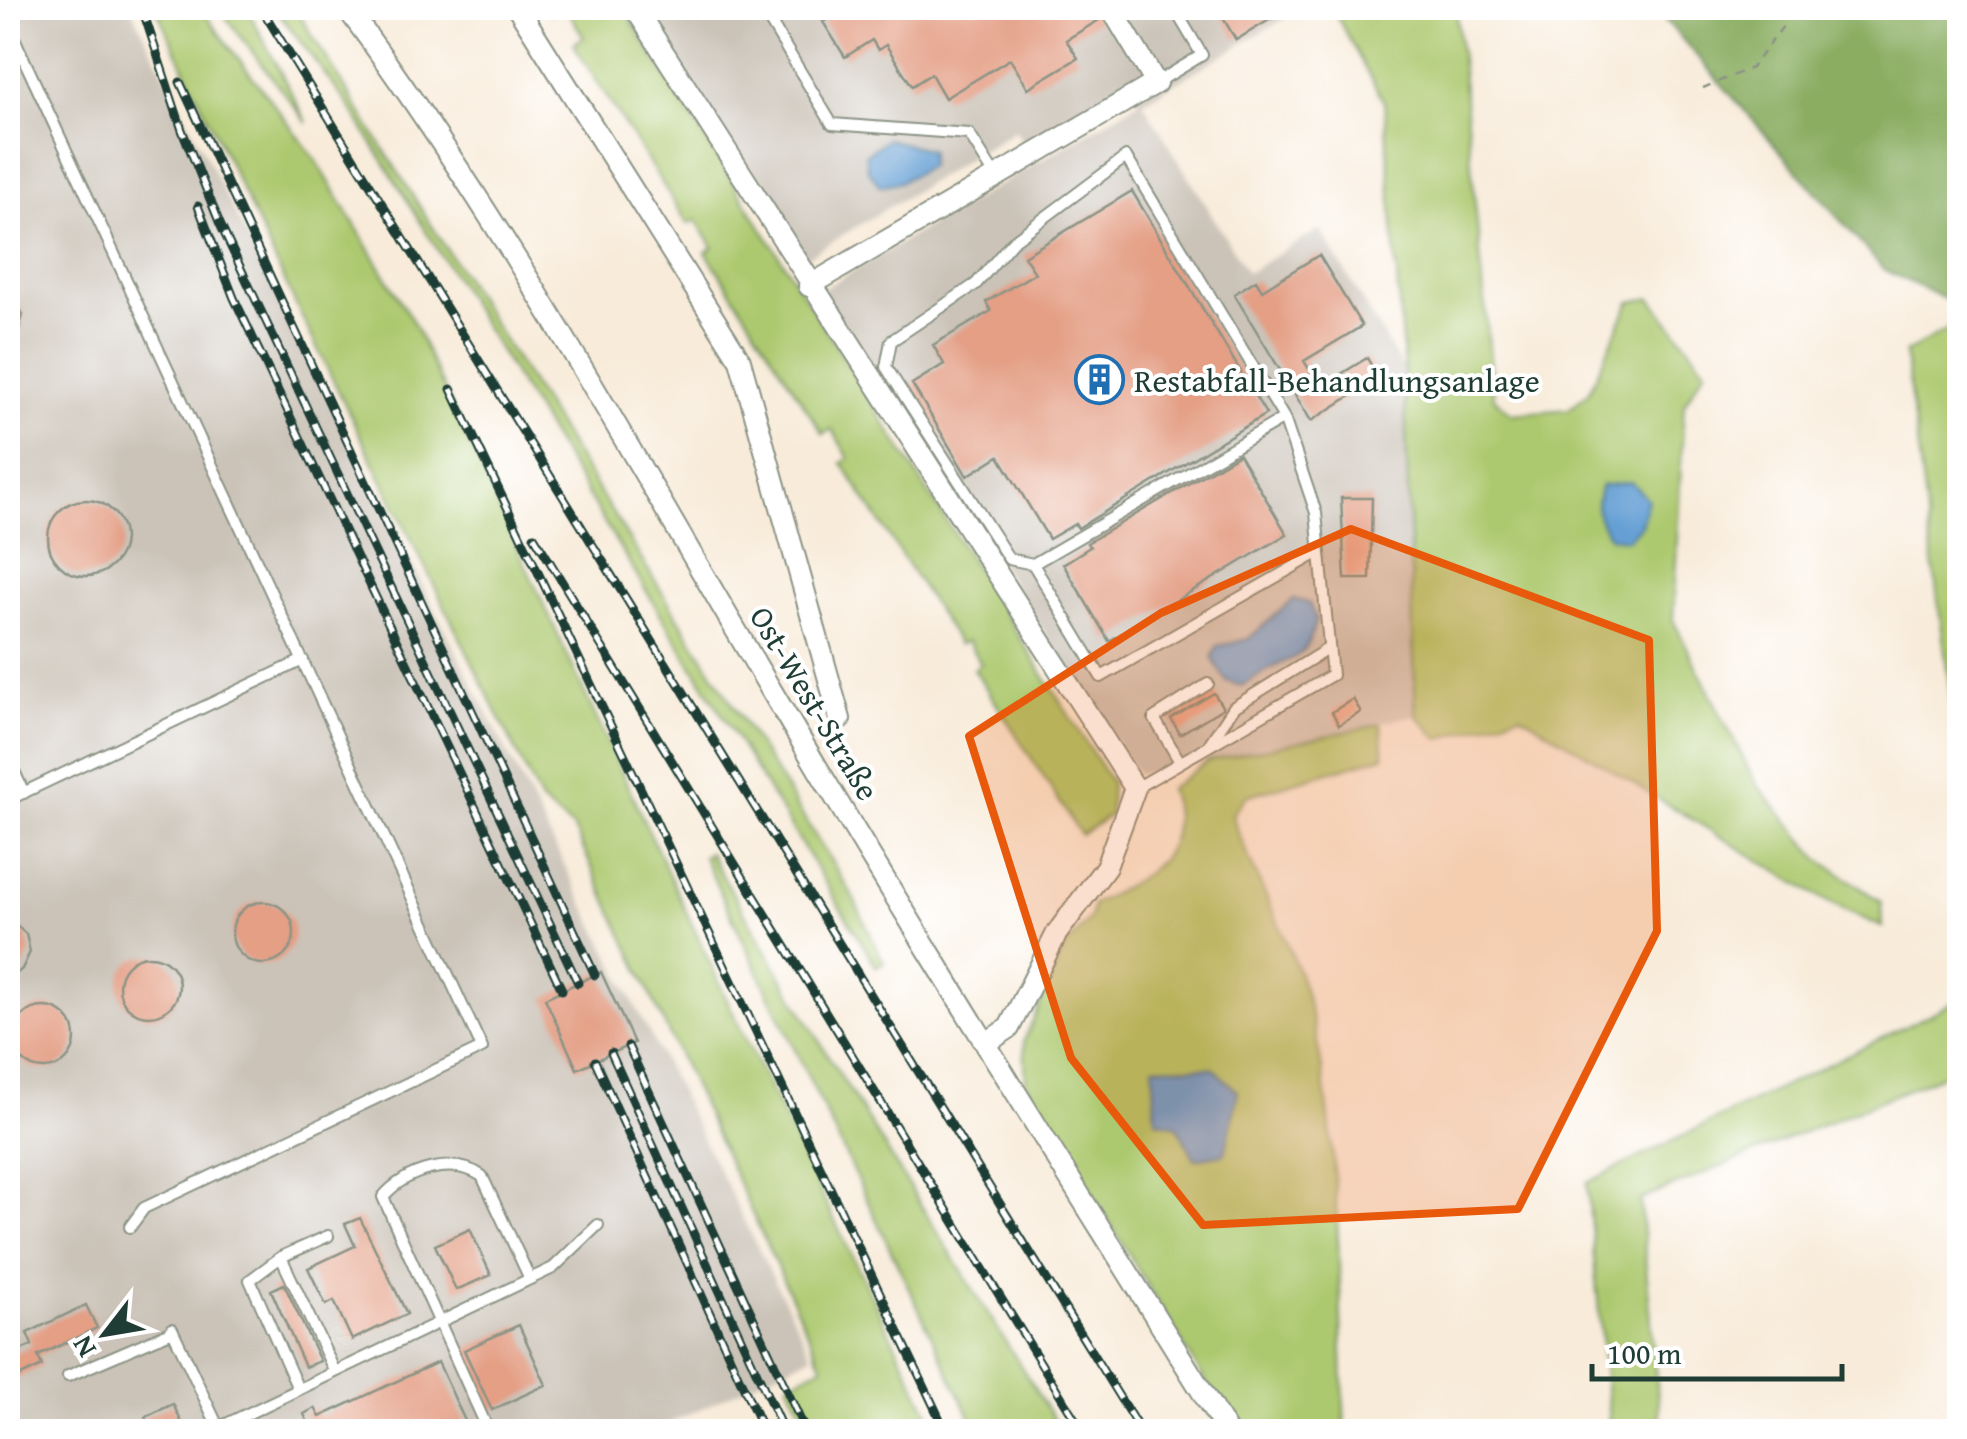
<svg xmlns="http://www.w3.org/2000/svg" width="1967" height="1439" viewBox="0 0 1967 1439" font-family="'Gentium Book Plus',serif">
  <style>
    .industrial { fill: #cbc3b8 }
    .green { fill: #adc96f; stroke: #668352; stroke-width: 2.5 }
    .forest { fill: #8aad62; stroke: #54754b; stroke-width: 2.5 }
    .water { fill: #659fd4; stroke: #426e84; stroke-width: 2.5 }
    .building { fill: #e49f85 }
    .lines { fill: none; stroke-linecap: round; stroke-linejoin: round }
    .service-casing { stroke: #8c9486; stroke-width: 14 }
    .minor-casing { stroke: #8c9486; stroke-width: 24 }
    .path { stroke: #8c9486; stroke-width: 2.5; stroke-dasharray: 8 8; stroke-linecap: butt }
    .service { stroke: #fff; stroke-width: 10 }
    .minor { stroke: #fff; stroke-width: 20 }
    .rail-casing { stroke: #1f3d34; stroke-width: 9 }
    .rail { stroke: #fff; stroke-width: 5; stroke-dasharray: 15; stroke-linecap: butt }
    .marked { fill: #e8590c; fill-opacity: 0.2; stroke: #e8590c; stroke-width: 8; stroke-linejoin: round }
    .labels { text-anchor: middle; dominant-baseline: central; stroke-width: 8; stroke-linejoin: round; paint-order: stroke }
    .poi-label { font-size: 32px; fill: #1f3d34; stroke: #fff; text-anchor: start }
    .street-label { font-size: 32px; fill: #1f3d34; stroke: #fff }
  </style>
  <rect width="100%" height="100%" fill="#fff"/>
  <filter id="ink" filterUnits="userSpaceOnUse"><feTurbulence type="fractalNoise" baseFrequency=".01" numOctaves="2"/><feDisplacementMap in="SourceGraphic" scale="20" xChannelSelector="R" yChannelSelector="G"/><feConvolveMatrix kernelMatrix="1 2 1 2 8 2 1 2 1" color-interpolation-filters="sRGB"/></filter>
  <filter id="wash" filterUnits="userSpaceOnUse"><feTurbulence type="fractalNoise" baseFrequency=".0048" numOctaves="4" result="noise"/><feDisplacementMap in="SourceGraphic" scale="40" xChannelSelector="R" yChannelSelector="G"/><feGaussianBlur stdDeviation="2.25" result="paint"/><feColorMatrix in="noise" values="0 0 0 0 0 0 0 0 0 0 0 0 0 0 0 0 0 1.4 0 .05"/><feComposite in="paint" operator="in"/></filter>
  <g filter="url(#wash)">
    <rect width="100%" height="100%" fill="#f8ebd9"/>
    <path class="industrial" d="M 8,8 L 131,8 L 812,1355 L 654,1431 L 8,1432 Z
      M 642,8 L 1303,8 L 1143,102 L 1247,273 L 1320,229 L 1404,371 L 1416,715 L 1137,775 L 821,290 L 1141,101 L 1120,90 L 1026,147 L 1015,130 L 800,261 Z"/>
    <path class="green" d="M 156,8 L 200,8 L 316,160 L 413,322 L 740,1028 L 938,1431 L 812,1431 L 788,1383 L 823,1366 L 574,829 L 541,802 L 296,305 Z
      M 219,8 L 247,8 L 307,123 Z
      M 275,8 L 295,8 L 850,891 L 884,963 L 876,966 L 352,110 Z
      M 547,8 L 623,8 L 1111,782 L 1110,815 L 1081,835 L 974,669 L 981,664 L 967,641 L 959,645 L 842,463 L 849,458 L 832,429 L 823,434 L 706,252 L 713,247 L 696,220 L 688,224 L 573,44 L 584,37 L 566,8 L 550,13 Z
      M 1332,8 L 1456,8 L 1494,398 L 1512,414 L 1569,409 L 1588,393 L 1630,302 L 1651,298 L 1706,369 L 1684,404 L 1673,620 L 1755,782 L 1819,859 L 1881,902 L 1882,927 L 1826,901 L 1520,714 L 1439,739 L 1416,715 L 1404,371 L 1384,102 Z
      M 1954,326 L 1960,330 L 1959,757 L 1905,353 Z
      M 1381,724 L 1384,756 L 1246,796 L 1232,815 C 1253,878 1289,934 1307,999 C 1343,1131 1338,1294 1345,1431 L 1235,1431 L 1026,1084 L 1024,1041 L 1063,950 L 1090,918 L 1093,904 C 1144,877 1193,857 1169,789 L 1208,761 Z
      M 709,853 L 830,1059 L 1061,1431 L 977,1431 L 703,856 Z
      M 1959,1000 L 1959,1068 L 1640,1200 L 1661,1431 L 1610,1431 L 1587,1183 Z"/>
    <path class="forest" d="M 1655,8 L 1959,8 L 1959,306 L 1883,269 Z"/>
    <path class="water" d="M 887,139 L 930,150 L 929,166 L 900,182 L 880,186 L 868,170 L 865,155 Z
      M 1631,482 L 1648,499 L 1641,525 L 1628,539 L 1610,537 C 1597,519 1593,508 1601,486 Z
      M 1294,599 L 1309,603 L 1316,619 C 1305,660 1303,651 1270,669 C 1259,675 1252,681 1241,686 L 1226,681 L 1212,658 L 1217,646 L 1248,639 Z
      M 1153,1066 L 1213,1068 L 1238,1092 L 1225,1154 L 1195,1159 L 1177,1126 L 1156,1120 Z"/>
    <g id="blocks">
      <path class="building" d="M 847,8 L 1091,8 L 1099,20 L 1066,40 L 1078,58 L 1028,88 L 1010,59 L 945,98 L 931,74 L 912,86 L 886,45 L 878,50 L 872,40 L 845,57 L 823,22 Z
        M 1229,8 L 1268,8 L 1274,17 L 1236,40 L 1220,13 Z
        M 1132,191 L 1266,414 L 1078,528 L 1075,524 L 1049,539 L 999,456 L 967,476 L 912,384 L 944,364 L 933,345 L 991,311 L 986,302 L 1035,273 L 1024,256 Z
        M 1319,255 L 1362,326 L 1304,361 L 1320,387 L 1367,358 L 1379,378 L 1311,421 L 1234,294 L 1256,280 L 1262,290 Z
        M 8,285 L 23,315 L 9,365 L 8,365 Z
        M 1239,454 L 1287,534 L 1109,641 L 1063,564 L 1090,547 L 1087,543 Z
        M 1341,498 L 1372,498 L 1370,579 L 1345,579 Z
        M48 538a38 38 0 1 1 76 0a38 38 0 1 1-76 0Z
        M 1214,693 L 1223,708 L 1180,734 L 1171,719 Z
        M 1353,699 L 1361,712 L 1339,725 L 1332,712 Z
        M232 933a31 31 0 1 1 62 0a31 31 0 1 1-62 0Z
        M 8,918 L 26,934 L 30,952 L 22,969 L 8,981 Z
        M119 986a30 30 0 1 1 60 0a30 30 0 1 1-60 0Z
        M 601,972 L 634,1043 L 577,1069 L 545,998 Z
        M13 1038a31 31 0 1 1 62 0a31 31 0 1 1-62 0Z
        M 360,1218 L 407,1314 L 352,1340 L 334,1301 L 326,1305 L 308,1268 L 355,1246 L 345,1224 Z
        M 470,1229 L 491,1275 L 456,1290 L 435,1245 Z
        M 284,1284 L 320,1361 L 305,1367 L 271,1290 Z
        M 86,1305 L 97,1328 L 38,1356 L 42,1366 L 8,1382 L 8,1356 L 32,1345 L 27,1333 Z
        M 519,1325 L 546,1385 L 492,1410 L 464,1350 Z
        M 438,1362 L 465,1421 L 443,1432 L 289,1432 L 308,1423 L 304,1414 L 315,1408 L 320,1417 Z
        M 173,1404 L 186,1432 L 152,1432 L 145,1417 Z"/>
    </g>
  </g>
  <g filter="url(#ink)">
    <use href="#blocks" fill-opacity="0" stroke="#8c9486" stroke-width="2.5"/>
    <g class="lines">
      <defs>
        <path id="service" d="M 762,8 L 832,124 L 969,134 L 996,177
          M 8,25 L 482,1048 L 144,1208 L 130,1227
          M 1156,83 L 1202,55 L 1174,8
          M 1033,564 L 1284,418
          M 1210,743 L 1234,707 L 1329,648
          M 8,758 L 24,793
          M 1180,762 L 1154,718 L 1208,684
          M 1136,788 L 1332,675 L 1316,513 L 1284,418 L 1126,157 L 1012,242 L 976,284 L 891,341 L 886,367 L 1009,559 L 1033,564 L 1101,677 L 1318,553
          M 8,800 L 303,660
          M 328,1236 L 281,1257 L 335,1372
          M 281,1257 L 250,1280 L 298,1389
          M 172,1329 L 220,1431
          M 68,1376 L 173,1331
          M 218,1428 L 553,1268 L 598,1225
          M 489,1432 L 383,1197 C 405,1170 453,1156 482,1176 L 530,1279"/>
        <path id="minor" d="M 347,8 C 509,227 638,466 777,700 C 923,947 1076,1188 1227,1432
          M 518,8 L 740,360 L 840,719
          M 635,8 L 1135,788 L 1106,867 L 1057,933 L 1009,1028 L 986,1043
          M 809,286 L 1156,83 L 1111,8"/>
      </defs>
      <use href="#service" class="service-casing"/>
      <use href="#minor" class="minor-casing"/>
      <path class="path" d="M 1703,88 L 1751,68 L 1797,8
        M 1954,294 L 1960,295"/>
      <use href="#service" class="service"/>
      <use href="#minor" class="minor"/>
      <defs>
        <path id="rail" d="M 142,8 L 182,130 L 220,224 L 578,983
          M 261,8 L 1141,1432
          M 180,82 L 595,975
          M 198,206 L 234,298 L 562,990
          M 451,389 L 946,1432
          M 534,536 L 1083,1432
          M 628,1046 L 806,1432
          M 611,1053 L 784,1432
          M 595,1061 L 764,1432"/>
      </defs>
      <use href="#rail" class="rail-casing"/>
      <use href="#rail" class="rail"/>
    </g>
  </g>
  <path class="marked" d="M 1351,529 L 1649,640 L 1657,931 L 1518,1209 L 1203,1225 L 1071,1058 L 969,736 L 1161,613 Z"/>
  <defs>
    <symbol id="building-ring" viewBox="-11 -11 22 22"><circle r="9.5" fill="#fff" stroke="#1f6fb2" stroke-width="1.5"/><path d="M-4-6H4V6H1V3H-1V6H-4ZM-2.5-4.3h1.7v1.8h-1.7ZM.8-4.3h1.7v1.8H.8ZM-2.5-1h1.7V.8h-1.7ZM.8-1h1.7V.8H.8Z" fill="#1f6fb2"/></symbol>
  </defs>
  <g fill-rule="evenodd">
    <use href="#building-ring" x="1072" y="352" width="55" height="55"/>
  </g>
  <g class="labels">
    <g class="poi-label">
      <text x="1134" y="380">Restabfall-Behandlungsanlage</text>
    </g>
    <g class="street-label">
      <text transform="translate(815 703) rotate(59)">Ost-West-Straße</text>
    </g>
  </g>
  <rect width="1967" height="1439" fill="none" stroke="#fff" stroke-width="40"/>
  <g transform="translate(105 1334) rotate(239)" stroke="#ffffff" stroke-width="8" paint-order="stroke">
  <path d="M0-8L18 38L0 25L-18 38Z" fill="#1f3d34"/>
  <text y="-15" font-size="28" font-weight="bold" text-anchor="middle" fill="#1f3d34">N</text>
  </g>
  <path d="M1592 1364v15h250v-15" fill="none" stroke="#1f3d34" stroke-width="5"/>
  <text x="1607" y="1364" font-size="30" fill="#1f3d34" stroke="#ffffff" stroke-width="8" paint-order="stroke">100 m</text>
</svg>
